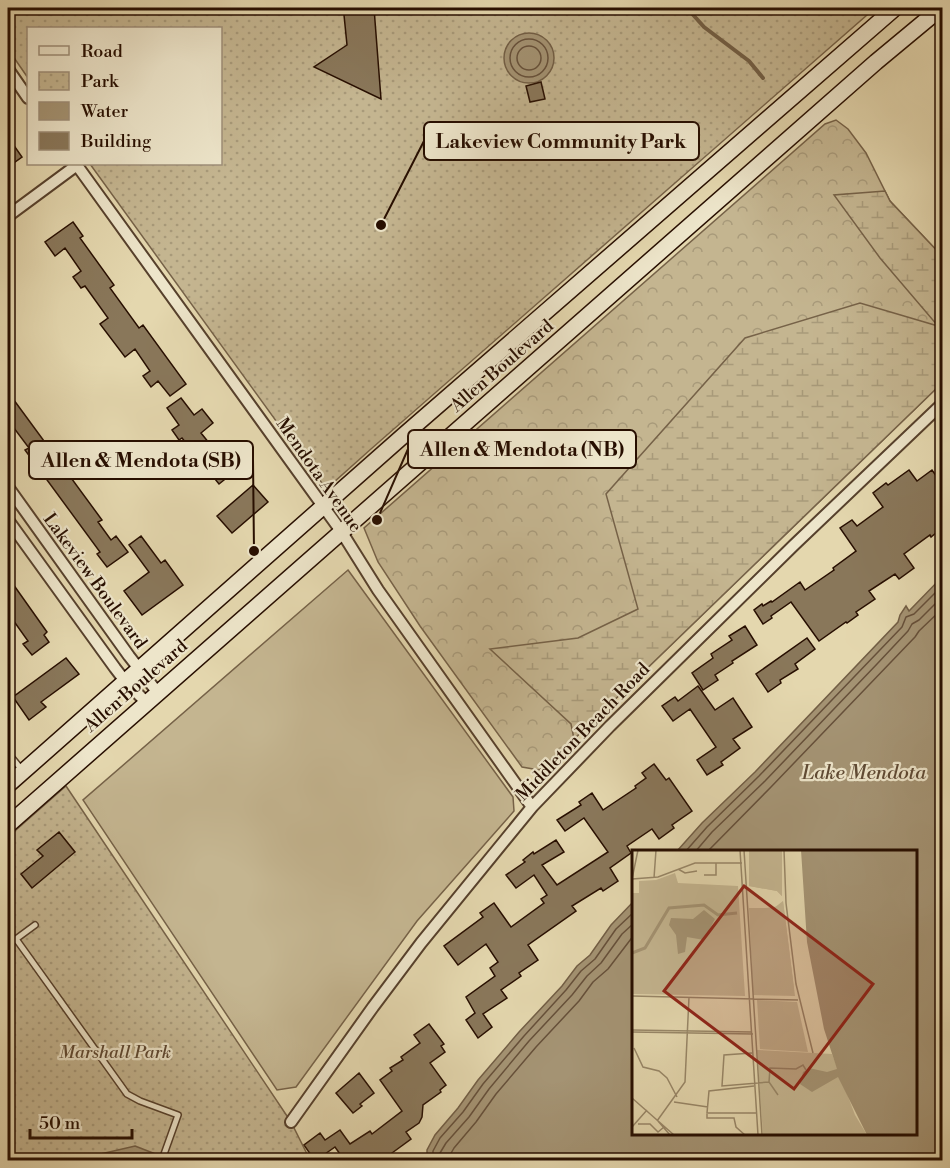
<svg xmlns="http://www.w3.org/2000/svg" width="950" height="1168" viewBox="0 0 950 1168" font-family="'Libre Bodoni',serif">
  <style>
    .green { fill: #c4b590; stroke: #766248; stroke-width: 1.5 }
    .forest { fill: url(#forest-crowns); stroke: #766248; stroke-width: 1.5 }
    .wetland { fill: url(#wetland-marsh); stroke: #766248; stroke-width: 1.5 }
    .park { fill: url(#park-dots); stroke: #766248; stroke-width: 1.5 }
    .water { fill: #a49373; stroke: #725e45; stroke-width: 1.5 }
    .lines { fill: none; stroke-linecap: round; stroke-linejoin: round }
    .shore { stroke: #66503a; stroke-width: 1.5 }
    .stream { stroke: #725e45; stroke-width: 4 }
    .building { fill: #89775a; stroke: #270e00; stroke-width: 1.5 }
    .service-casing { stroke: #56402c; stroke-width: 8 }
    .minor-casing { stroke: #56402c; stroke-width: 14 }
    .secondary-casing { stroke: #270e00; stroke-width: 18 }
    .service { stroke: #ede5ca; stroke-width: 5 }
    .minor { stroke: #ede5ca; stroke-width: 10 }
    .secondary { stroke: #ede5ca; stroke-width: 15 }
    .labels { text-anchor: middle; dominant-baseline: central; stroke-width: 4.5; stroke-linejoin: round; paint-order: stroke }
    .street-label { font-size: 18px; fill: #270e00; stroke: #ede5ca }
    .park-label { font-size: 18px; font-style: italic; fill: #5e4832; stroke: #ede5ca }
    .water-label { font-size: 20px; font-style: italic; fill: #5f4a34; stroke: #ede5ca }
    .inset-river { fill: none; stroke: #a49373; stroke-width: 3 }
    .inset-road { fill: none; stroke: #988768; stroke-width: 1.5 }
    .view { fill: #8f2418; fill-opacity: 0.15; stroke: #8f2418; stroke-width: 3 }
    .inset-edge { fill: none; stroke: #270e00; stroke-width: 3 }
    .leader { fill: none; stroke: #270e00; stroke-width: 2 }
    .callout-dot { fill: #270e00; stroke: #ede5ca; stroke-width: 2 }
    .callout { fill: #ede5ca; stroke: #270e00; stroke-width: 2 }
    .callout-label { font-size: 20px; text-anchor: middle; font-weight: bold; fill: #270e00 }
  </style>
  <defs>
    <pattern id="forest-crowns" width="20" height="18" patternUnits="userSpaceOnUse" patternTransform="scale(1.5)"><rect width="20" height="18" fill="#c4b590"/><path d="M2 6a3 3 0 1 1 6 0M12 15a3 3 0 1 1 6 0" fill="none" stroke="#a89a7a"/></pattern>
    <pattern id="wetland-marsh" width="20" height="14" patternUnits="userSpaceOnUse" patternTransform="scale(1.5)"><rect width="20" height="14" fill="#c4b590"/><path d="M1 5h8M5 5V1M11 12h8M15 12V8" fill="none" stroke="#a89a7a"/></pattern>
    <pattern id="park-dots" width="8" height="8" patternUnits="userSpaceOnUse" patternTransform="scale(1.5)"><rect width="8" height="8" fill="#c4b590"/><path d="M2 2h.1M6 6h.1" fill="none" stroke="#a89a7a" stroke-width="1.8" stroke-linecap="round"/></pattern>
  </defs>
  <rect width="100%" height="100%" fill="#e4d7ae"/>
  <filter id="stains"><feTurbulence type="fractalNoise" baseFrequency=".00333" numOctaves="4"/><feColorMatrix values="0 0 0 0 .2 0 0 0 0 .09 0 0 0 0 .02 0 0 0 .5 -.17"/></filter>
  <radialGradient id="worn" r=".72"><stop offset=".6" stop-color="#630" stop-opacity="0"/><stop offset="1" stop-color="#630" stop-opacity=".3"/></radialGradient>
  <path class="green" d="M 348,570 L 513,797 L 514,811 L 417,921 L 296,1087 L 277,1090 L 83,800 Z"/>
  <path class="forest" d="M 836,120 L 848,129 L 866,153 L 890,201 L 942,256 L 942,383 L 574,739 L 539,770 L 522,767 L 420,626 L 378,562 L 364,528 L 825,124 Z"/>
  <path class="wetland" d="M 885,191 L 890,201 L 942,256 L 942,383 L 574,739 L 571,724 L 490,649 L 578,638 L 638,609 L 606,494 L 745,338 L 860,303 L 938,326 L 880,258 L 834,195 Z"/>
  <path class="park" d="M 8,8 L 875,8 L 371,449 L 334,482 L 328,485 L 322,483 L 316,476 L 90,164 L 220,164 L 220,28 L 28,28 L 28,78 L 8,49 Z
    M 66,786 L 291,1122 L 310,1160 L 8,1160 L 8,837 Z"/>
  <path class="water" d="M504 58a25 25 0 1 1 50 0a25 25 0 1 1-50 0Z
    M 942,577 L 942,1160 L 427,1160 L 427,1150 L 435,1135 L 458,1108 L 478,1080 L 519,1032 L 562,986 L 577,966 L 590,955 L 611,925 L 633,902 L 634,1134 L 916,1134 L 916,852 L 677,851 L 702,823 L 755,772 L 898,622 L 900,615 L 906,606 L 909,611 Z
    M 135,1146 L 171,1160 L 77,1160 L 79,1159 Z"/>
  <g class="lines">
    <path class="shore" d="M510 58a19 19 0 1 1 38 0a19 19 0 1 1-38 0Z
      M517 58a12 12 0 1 1 24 0a12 12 0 1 1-24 0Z
      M 685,852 L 707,827 L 759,776 L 902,627 L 906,617 L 914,614 L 942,586
      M 695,852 L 712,832 L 765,781 L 877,664 L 908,631 L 912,624 L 919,620 L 942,597
      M 707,852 L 771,787 L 915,637 L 919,631 L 942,609
      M 433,1160 L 433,1151 L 440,1138 L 463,1112 L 483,1084 L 524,1036 L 566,990 L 581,971 L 595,959 L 616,929 L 634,912
      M 440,1160 L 440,1153 L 446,1143 L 469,1117 L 489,1089 L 529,1041 L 572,995 L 587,976 L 601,963 L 622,934 L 634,923
      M 449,1160 L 450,1155 L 454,1148 L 476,1122 L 496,1094 L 536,1047 L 579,1001 L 593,982 L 608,969 L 634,935"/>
    <path class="stream" d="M 687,8 L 704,27 L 749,61 L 763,78"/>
  </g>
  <path class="building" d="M 355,8 L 374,8 L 381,99 L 314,67 L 347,45 L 344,15 Z
    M 541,82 L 545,99 L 530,102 L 526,86 Z
    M 8,137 L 22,157 L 8,167 Z
    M 73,222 L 83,236 L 80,238 L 114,285 L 110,288 L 139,328 L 143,325 L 186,384 L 170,396 L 158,381 L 151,387 L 143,376 L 150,371 L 135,349 L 125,357 L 100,324 L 108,318 L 85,286 L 81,288 L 73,277 L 81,271 L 65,248 L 55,256 L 45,242 Z
    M 8,392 L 102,520 L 98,522 L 111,540 L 116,536 L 128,552 L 107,567 L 97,554 L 100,552 L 25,450 L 29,448 L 14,428 L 8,433 Z
    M 181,398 L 194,415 L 202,409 L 213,423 L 201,433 L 222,459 L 233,450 L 244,464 L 219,484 L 182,438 L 179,440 L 172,430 L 179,425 L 167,408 Z
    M 909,470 L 917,481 L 932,470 L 942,484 L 942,528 L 931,537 L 930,535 L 904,554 L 914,568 L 899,579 L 895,574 L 869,591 L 875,599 L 856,612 L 858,615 L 847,623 L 846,622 L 819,641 L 791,602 L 771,616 L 772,618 L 763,624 L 754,610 L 762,604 L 763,606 L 771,601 L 772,602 L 800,582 L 805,590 L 834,570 L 833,568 L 856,551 L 840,528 L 852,520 L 857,526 L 883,507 L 873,493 L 886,483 L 888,485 Z
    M 253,485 L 268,502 L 232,533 L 217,516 Z
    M 141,536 L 161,563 L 165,560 L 183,585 L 142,615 L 124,591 L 149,572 L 129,545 Z
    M 8,577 L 47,632 L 44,635 L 49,642 L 32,655 L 23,644 L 28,641 L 8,613 Z
    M 745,626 L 757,645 L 732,661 L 733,663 L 715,675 L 718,680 L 703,690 L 692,673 L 713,658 L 711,654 L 732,640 L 729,636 Z
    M 807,638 L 815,649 L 795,664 L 798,669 L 780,680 L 781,683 L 768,692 L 756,674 Z
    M 66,658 L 79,674 L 41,702 L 46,707 L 29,720 L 13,697 Z
    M 698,686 L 715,710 L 733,698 L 752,727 L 733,739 L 740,748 L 721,762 L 723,765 L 707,775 L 697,760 L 716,747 L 690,709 L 673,721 L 662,706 L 675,697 L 678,701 Z
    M 654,764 L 666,780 L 669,778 L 692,811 L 672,825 L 674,828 L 659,839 L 652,829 L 627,846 L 631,853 L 610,868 L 618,881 L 603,891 L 601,888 L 572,906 L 576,911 L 528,945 L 538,960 L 519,973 L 521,976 L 501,990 L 507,998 L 483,1014 L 492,1027 L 478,1038 L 466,1020 L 475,1013 L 466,997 L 495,976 L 490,968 L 498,962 L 486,944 L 458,965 L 444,946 L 483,917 L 480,913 L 494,903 L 511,927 L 544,903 L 541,899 L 547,895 L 534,875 L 516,888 L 506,875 L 525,862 L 523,860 L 533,852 L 534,854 L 556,840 L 564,852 L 542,865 L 557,885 L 608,852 L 584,818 L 565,831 L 557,820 L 581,805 L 579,802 L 592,793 L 603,810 L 636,788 L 635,786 L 646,778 L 642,773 Z
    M 59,832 L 75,852 L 32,888 L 21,874 L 43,856 L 37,850 Z
    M 429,1024 L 444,1044 L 441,1046 L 445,1052 L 430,1063 L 446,1085 L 440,1090 L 441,1092 L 423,1105 L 422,1117 L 419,1123 L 406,1132 L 411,1139 L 392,1153 L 394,1155 L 385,1161 L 345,1161 L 335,1147 L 315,1161 L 304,1145 L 320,1133 L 325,1140 L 340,1130 L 350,1144 L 370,1131 L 372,1134 L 402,1111 L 380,1080 L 392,1071 L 390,1068 L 403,1060 L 401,1057 L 420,1043 L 414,1035 Z
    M 359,1073 L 374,1093 L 360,1104 L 362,1106 L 353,1113 L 336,1093 Z"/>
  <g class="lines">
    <defs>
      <path id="service" d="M 8,753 L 22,770
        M 16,939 L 35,925
        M 8,945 L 16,939 L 127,1094 L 140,1101 L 178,1115 L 163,1157"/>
      <path id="minor" d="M 8,69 L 28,98
        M 76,164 L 341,531 L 378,590 L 532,807
        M 8,216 L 77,165
        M 8,487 L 129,656 L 158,693
        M 8,520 L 115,668 L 125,681 L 147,703
        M 291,1122 L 373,1007 L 421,943 L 532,807 L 610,726 L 794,545 L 942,404"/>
      <path id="secondary" d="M 8,785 L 404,435 L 895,8
        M 8,825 L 876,62 L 941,8"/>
    </defs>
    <use href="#service" class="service-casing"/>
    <use href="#minor" class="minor-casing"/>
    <use href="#secondary" class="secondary-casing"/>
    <use href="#service" class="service"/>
    <use href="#minor" class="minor"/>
    <use href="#secondary" class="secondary"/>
  </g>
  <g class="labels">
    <g class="street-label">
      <text transform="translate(502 366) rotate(-41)">Allen Boulevard</text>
      <text transform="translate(319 475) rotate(55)">Mendota Avenue</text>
      <text transform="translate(95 581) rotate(54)">Lakeview Boulevard</text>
      <text transform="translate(136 686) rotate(-41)">Allen Boulevard</text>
      <text transform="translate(583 732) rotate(-46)">Middleton Beach Road</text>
    </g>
    <g class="park-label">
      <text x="115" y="1052">Marshall Park</text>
    </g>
    <g class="water-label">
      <text x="864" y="773">Lake Mendota</text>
    </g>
  </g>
  <g transform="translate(632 850)">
    <rect width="285" height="285" fill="#e4d7ae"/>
    <path d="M 125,150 L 165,152 L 176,202 L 128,199 Z" fill="#c4b590"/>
    <path d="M 117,0 L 150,0 L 150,46 L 145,41 L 117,36 ZM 151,51 L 163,146 L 121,145 L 117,58 L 142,58 Z" fill="#c4b590"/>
    <path d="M 145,0 L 150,0 L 150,46 L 145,41 L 117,36 L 123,35 L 123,27 L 138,29 L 144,34 ZM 151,51 L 162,139 L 145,141 L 153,122 L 138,116 L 132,87 L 138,71 L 146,65 L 124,65 L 127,59 L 149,56 Z" fill="#c4b590"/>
    <path d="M 43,23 L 46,33 L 106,36 L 113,146 L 0,144 L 0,43 L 7,43 L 7,31 L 24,30 ZM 125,200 L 200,204 L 223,265 L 235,285 L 131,285 Z" fill="#c4b590"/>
    <path d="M 169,0 L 285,0 L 285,285 L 235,285 L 206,227 L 180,242 L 168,234 L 171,222 L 177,218 L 195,222 L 205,219 L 192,179 L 175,92 ZM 72,60 L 83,69 L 72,90 L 55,87 L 53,102 L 46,104 L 44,85 L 37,75 L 39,68 L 61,69 Z" fill="#a49373"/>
    <path class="inset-river" d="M 0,103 L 13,98 L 37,58 L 72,55 L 86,65 L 105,63"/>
    <path class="inset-road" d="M 108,0 L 126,285M 112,0 L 130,285M 152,0 L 154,53 L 164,134 L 181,203M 46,19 L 53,23 L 65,21M 72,25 L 84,25 L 84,13M 22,28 L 24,0M 0,29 L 26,27 L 63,13 L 110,13M 0,29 L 6,0M 0,146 L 166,150M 0,180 L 120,182M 0,182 L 121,184M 2,198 L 11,217 L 27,221 L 35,228 L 45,247M 120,203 L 92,205 L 90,236 L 137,232M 122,236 L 77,241 L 75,263 L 124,263M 146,245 L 137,232 L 138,218 L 164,219 L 171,215 L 174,220M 0,248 L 42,285M 42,252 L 76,257M 75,264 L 75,268 L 102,268 L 104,277 L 113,285M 25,271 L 53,232 L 57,147M 26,271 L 38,285M 6,274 L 18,274 L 26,282 L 32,277M 0,277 L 15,260"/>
    <path class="view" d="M 112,36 L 241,134 L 162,239 L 32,141 Z"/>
    <rect width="285" height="285" class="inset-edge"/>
  </g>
  <path class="leader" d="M381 225L424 141M377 520L408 449M254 551L253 460"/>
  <g class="callout-dot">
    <circle cx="381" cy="225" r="6"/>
    <circle cx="377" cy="520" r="6"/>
    <circle cx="254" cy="551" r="6"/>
  </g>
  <g class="callout">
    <rect x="424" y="122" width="275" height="38" rx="6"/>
    <rect x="408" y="430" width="228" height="38" rx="6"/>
    <rect x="29" y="441" width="224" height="38" rx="6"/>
  </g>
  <g class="callout-label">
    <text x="561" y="148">Lakeview Community Park</text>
    <text x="522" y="456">Allen &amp; Mendota (NB)</text>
    <text x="141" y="467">Allen &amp; Mendota (SB)</text>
  </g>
  <rect width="950" height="1168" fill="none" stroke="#e4d7ae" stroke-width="30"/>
  <rect x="9" y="9" width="932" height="1150" fill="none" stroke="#270e00" stroke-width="3"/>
  <rect x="15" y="15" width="920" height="1138" fill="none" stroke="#270e00" stroke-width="1.5"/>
  <rect x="27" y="27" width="195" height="138" fill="#ede5ca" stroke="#9e8f79" stroke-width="1.5"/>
  <rect x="39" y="46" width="30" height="9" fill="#ede5ca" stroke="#9e8f79" stroke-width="1.5"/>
  <text x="81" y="57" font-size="18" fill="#270e00">Road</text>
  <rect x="39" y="72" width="30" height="18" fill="url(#park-dots)" stroke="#9e8f79" stroke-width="1.5"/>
  <text x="81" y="87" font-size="18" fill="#270e00">Park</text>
  <rect x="39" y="102" width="30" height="18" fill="#a49373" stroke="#9e8f79" stroke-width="1.5"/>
  <text x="81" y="117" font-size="18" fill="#270e00">Water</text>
  <rect x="39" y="132" width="30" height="18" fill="#89775a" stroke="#9e8f79" stroke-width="1.5"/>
  <text x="81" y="147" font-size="18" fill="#270e00">Building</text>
  <path d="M30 1129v9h102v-9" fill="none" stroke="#270e00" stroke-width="3"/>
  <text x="39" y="1129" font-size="18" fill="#270e00" stroke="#ede5ca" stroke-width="4.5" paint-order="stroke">50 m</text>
  <rect width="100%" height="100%" filter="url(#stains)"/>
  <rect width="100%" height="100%" fill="url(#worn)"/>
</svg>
